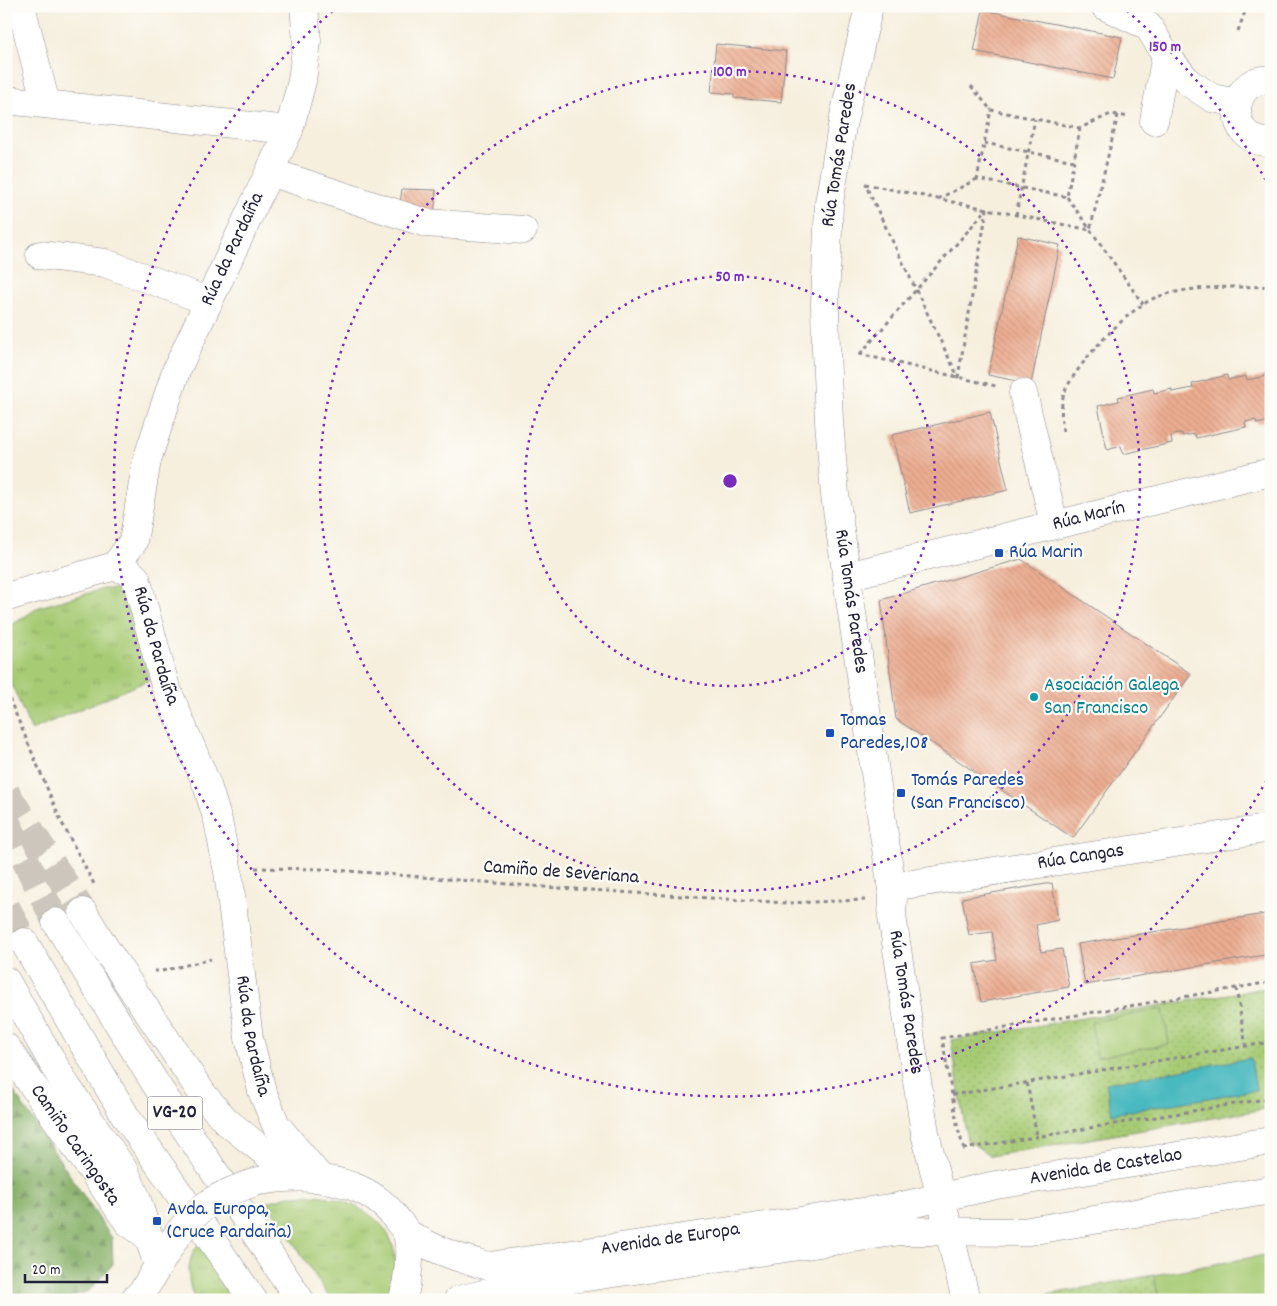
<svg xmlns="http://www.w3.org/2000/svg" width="1277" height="1306" viewBox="0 0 1277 1306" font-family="Dekko,sans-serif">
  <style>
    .grass { fill: url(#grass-tufts); stroke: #647658 }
    .forest { fill: url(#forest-firs); stroke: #546850 }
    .park { fill: url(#park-dots); stroke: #647658 }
    .garden { fill: #a7cb74; stroke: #647658 }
    .water { fill: #4ab9c0; stroke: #366e7e }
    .building { fill: url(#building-back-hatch) }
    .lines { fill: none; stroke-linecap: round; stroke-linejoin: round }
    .trunk-tunnel { stroke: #ccc6bd; stroke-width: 28; stroke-dasharray: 28 14; stroke-linecap: butt }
    .minor-casing { stroke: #8c888c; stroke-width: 29 }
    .primary-casing { stroke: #8c888c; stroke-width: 29 }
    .trunk-casing { stroke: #8c888c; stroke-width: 29 }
    .path { stroke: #8c888c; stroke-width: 3; stroke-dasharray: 4 4; stroke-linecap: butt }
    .minor { stroke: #fff; stroke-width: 28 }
    .primary { stroke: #fff; stroke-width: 28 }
    .trunk { stroke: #fff; stroke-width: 28 }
    .primary-bridge-casing { stroke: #8c888c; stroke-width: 29; stroke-linecap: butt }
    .primary-bridge { stroke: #fff; stroke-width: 28 }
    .ring { fill: none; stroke: #7b2cbf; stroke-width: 2.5; stroke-dasharray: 2.5 5 }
    .transit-dot { fill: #1a4fb4; stroke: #fdfcf7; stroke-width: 2 }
    .culture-dot { fill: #0f9aa8; stroke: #fdfcf7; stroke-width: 2 }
    .labels { text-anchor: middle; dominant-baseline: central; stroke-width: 4.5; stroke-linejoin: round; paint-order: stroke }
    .shield { fill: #fdfcf7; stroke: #646373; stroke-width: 1 }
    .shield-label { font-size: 19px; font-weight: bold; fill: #22223b }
    .street-label { font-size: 20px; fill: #22223b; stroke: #fdfcf7 }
    .transit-label { font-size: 20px; fill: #164399; stroke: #fdfcf7; text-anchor: start }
    .culture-label { font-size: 20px; fill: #0d838f; stroke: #fdfcf7; text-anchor: start }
    .centre { fill: #7b2cbf; stroke: #fdfcf7; stroke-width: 2.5 }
    .ring-label { font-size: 15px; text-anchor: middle; font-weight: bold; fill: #7b2cbf; stroke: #fdfcf7; stroke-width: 4.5; stroke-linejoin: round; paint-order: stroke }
  </style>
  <defs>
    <pattern id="grass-tufts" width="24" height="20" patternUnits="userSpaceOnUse" patternTransform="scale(1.25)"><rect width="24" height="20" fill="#a7cb74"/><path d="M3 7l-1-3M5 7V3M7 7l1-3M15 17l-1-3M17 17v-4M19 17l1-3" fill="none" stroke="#8fae65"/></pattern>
    <pattern id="forest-firs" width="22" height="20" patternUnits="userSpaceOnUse" patternTransform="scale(1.25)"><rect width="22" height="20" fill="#85af66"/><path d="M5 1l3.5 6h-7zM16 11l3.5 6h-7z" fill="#6c8e55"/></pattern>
    <pattern id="park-dots" width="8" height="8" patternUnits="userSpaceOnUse" patternTransform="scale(1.25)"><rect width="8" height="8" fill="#a7cb74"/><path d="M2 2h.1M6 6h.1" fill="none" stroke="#8fae65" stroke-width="1.8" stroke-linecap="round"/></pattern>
    <pattern id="building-back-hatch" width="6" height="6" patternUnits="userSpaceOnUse" patternTransform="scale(1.25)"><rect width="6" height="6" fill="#ecad91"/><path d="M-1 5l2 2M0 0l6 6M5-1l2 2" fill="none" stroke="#ca957e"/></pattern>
  </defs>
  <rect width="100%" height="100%" fill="#fdfcf7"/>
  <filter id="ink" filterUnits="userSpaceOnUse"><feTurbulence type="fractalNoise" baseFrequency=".02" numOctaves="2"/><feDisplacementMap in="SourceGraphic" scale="10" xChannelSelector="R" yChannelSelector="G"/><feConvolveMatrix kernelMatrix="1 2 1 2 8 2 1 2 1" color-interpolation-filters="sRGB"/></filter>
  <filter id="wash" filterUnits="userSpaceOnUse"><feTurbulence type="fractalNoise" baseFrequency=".0096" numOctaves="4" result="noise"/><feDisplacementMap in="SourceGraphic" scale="20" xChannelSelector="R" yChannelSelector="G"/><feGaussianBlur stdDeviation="1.12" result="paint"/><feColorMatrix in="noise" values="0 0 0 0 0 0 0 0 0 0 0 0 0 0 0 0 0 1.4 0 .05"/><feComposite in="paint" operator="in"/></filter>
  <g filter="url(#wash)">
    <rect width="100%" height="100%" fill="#f6efde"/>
    <path class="grass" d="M 103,589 L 121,589 L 135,599 L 149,680 L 31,730 L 6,671 L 6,629 L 39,607 Z
      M 289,1196 C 300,1196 313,1194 323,1196 C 379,1207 415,1244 383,1300 L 331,1300 L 267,1202 Z
      M 200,1243 L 238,1300 L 195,1300 C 186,1282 186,1257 200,1243 Z"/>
    <path class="forest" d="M 6,1080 L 112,1238 L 113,1264 L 89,1291 L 64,1300 L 6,1300 Z"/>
    <path class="park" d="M 1271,987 L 1271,1108 L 991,1156 L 967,1140 L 951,1040 Z
      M 1154,1275 L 1159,1300 L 1031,1300 L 1030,1298 Z"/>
    <path class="garden" d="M 1163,1009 L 1169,1044 L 1097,1057 L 1091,1022 Z
      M 1271,1254 L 1271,1300 L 1159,1300 L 1154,1275 Z"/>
    <path class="water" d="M 1251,1058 L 1256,1090 L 1112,1114 L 1106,1083 Z"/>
    <g id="blocks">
      <path class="building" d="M 983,10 L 1122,37 L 1113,79 L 974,51 Z
        M 716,44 L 786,51 L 781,102 L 734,98 L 734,94 L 711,92 Z
        M 402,189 L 436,190 L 434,220 L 399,210 Z
        M 1018,236 L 1060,245 L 1031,384 L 988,375 Z
        M 1271,371 L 1271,428 L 1269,421 L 1257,424 L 1256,420 L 1245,422 L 1246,427 L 1196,438 L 1195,434 L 1182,436 L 1182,433 L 1171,436 L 1172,443 L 1123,454 L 1121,446 L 1107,450 L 1098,406 L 1119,401 L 1118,397 L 1153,389 L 1154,393 L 1172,389 L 1172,392 L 1193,388 L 1192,384 L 1227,375 L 1228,380 L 1246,376 L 1247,380 L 1266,376 L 1265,372 Z
        M 990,412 L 1008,490 L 910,513 L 892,435 Z
        M 1021,559 L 1191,674 L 1073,838 L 896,719 L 881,600 Z
        M 1052,883 L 1058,920 L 1036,925 L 1041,952 L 1062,949 L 1069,987 L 981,1002 L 974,964 L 997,960 L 992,932 L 969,935 L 962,898 Z
        M 1271,913 L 1271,954 L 1085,985 L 1078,944 Z"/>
    </g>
  </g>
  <g filter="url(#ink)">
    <use href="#blocks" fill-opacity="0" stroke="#8c888c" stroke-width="1"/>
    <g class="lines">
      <path class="trunk-tunnel" d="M 6,793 L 83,912
        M 6,821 L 56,922
        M 6,907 L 24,942"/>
      <defs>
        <g id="minor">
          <path d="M 21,6 L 46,104"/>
          <path id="s1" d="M 869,6 L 843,121 L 829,203 L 825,304 L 826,350 L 829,421 L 835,495 L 893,897 L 892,916 L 925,1133 L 966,1300"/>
          <path d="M 1105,6 L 1148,26 L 1166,55 L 1188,82 L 1212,98 L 1237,103"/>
          <path d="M 1271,80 C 1228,75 1224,144 1271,142"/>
          <path d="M 6,100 L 289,130"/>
          <path d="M 1154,121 L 1166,55"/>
          <path d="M 270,172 L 426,223 L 523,230"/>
          <path d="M 40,255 L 105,263 L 208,301"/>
          <path d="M 1023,393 L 1054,524"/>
          <path id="s2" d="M 115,566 L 129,572 L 136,578 L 165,685 L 207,785 L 218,821 L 228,872 L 249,1038 L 262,1091 L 276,1125 L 320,1178"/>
          <path id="s3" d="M 115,566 L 133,542 L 147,460 L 176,371 L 289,130 L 302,81 L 307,41 L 304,6"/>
          <path id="s4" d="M 847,576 L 1271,472"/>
          <path d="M 6,595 L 14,595 L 115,566"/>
          <path id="s5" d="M 892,887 L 1271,828"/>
          <path id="s6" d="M 6,1047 L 128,1222 L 149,1237"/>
        </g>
        <g id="primary">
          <path d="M 259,1181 C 306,1173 363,1176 395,1217 C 398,1222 404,1227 406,1232 C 413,1247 407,1284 403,1300"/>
          <path id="s7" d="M 407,1233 C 433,1250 459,1259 489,1266 L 897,1207 L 996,1185 L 1271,1141"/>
          <path d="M 134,1300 L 143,1291 L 175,1238"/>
          <path d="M 458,1300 L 505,1289 L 901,1231 L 1023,1232 L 1271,1190"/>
        </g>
        <path id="trunk" d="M 83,912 L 105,948 L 204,1096 L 226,1121 L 294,1176
          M 56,922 L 155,1083 L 300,1300
          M 24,942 L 126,1117 L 253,1300
          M 6,981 L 65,1084 L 125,1172 L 136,1197 L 158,1266"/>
      </defs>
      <use href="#minor" class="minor-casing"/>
      <use href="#primary" class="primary-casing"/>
      <use href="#trunk" class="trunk-casing"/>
      <path class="path" d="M 1238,31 L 1247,6
        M 971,86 L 991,110
        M 1080,128 L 1067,197 L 977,179 L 991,110 L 1080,128 L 1111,114 L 1118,115
        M 984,143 L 1074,161
        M 865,184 L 1090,230 L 1118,115 L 1129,117
        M 1067,197 L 1143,304
        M 938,199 L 977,179
        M 1016,215 L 1035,119
        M 859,354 L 996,386
        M 860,354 L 987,209 L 958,377 L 865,184
        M 1063,431 C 1061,418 1060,401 1066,389 C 1079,362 1131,304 1160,296 C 1194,285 1235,288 1271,286
        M 1267,502 L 1271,520
        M 6,691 L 61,821 L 95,886
        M 255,868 L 324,869 L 544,887 L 787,903 L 865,900
        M 154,971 L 162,971 L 211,959
        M 1236,988 L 1246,1046
        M 1027,1083 L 1037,1136
        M 952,1095 L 1271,1042
        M 963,1149 L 1271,1098
        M 964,1149 L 958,1129 L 942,1038 L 1271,982"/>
      <use href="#minor" class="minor"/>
      <use href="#primary" class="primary"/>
      <use href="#trunk" class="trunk"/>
      <defs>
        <path id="primary-bridge" d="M 175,1238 C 198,1205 221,1193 259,1181"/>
      </defs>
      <use href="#primary-bridge" class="primary-bridge-casing"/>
      <use href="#primary-bridge" class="primary-bridge"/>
    </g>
  </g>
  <g class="ring">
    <circle cx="730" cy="481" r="205"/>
    <circle cx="730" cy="481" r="410"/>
    <path d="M1270 774A615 615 0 1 1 339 6M1121 6A615 615 0 0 1 1270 188"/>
  </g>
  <g class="transit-dot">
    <rect x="994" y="548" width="10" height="10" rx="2.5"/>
    <rect x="825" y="728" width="10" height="10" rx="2.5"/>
    <rect x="896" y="788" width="10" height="10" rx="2.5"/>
    <rect x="152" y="1216" width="10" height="10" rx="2.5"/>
  </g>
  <circle class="culture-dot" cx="1034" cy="697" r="5"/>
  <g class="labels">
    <rect class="shield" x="147.5" y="1096.5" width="55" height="33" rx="4"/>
    <g class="shield-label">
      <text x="175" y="1113">VG-20</text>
    </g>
    <g class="street-label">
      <text transform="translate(840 155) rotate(-81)">Rúa Tomás Paredes</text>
      <text stroke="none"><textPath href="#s3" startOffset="341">Rúa da Pardaíña</textPath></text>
      <text stroke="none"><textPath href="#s4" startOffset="249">Rúa Marín</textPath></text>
      <text stroke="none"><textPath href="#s1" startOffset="601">Rúa Tomás Paredes</textPath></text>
      <text stroke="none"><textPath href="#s2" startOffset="95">Rúa da Pardaíña</textPath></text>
      <text stroke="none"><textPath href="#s5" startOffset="191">Rúa Cangas</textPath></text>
      <text transform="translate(561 873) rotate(4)">Camiño de Severiana</text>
      <text stroke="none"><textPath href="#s1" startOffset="1006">Rúa Tomás Paredes</textPath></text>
      <text stroke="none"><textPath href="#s2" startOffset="499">Rúa da Pardaíña</textPath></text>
      <text stroke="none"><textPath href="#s6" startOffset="120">Camiño Caringosta</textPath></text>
      <text stroke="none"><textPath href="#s7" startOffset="714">Avenida de Castelao</textPath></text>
      <text stroke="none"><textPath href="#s7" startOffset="272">Avenida de Europa</textPath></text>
    </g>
    <g class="transit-label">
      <text x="1009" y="553">Rúa Marin</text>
      <text x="840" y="721">Tomas<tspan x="840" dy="23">Paredes,108</tspan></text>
      <text x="911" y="781">Tomás Paredes<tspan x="911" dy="23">(San Francisco)</tspan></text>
      <text x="167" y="1210">Avda. Europa,<tspan x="167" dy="23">(Cruce Pardaiña)</tspan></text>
    </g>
    <g class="culture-label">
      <text x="1044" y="686">Asociación Galega<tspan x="1044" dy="23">San Francisco</tspan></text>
    </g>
  </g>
  <circle cx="730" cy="481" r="8" class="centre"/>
  <g class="ring-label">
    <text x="1165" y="51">150 m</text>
    <text x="730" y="76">100 m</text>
    <text x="730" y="281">50 m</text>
  </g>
  <rect width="1277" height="1306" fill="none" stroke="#fdfcf7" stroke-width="25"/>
  <path d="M25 1274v8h82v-8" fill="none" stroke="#22223b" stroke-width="2.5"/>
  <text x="32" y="1274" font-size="15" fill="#22223b" stroke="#fdfcf7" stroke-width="4" paint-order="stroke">20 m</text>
</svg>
